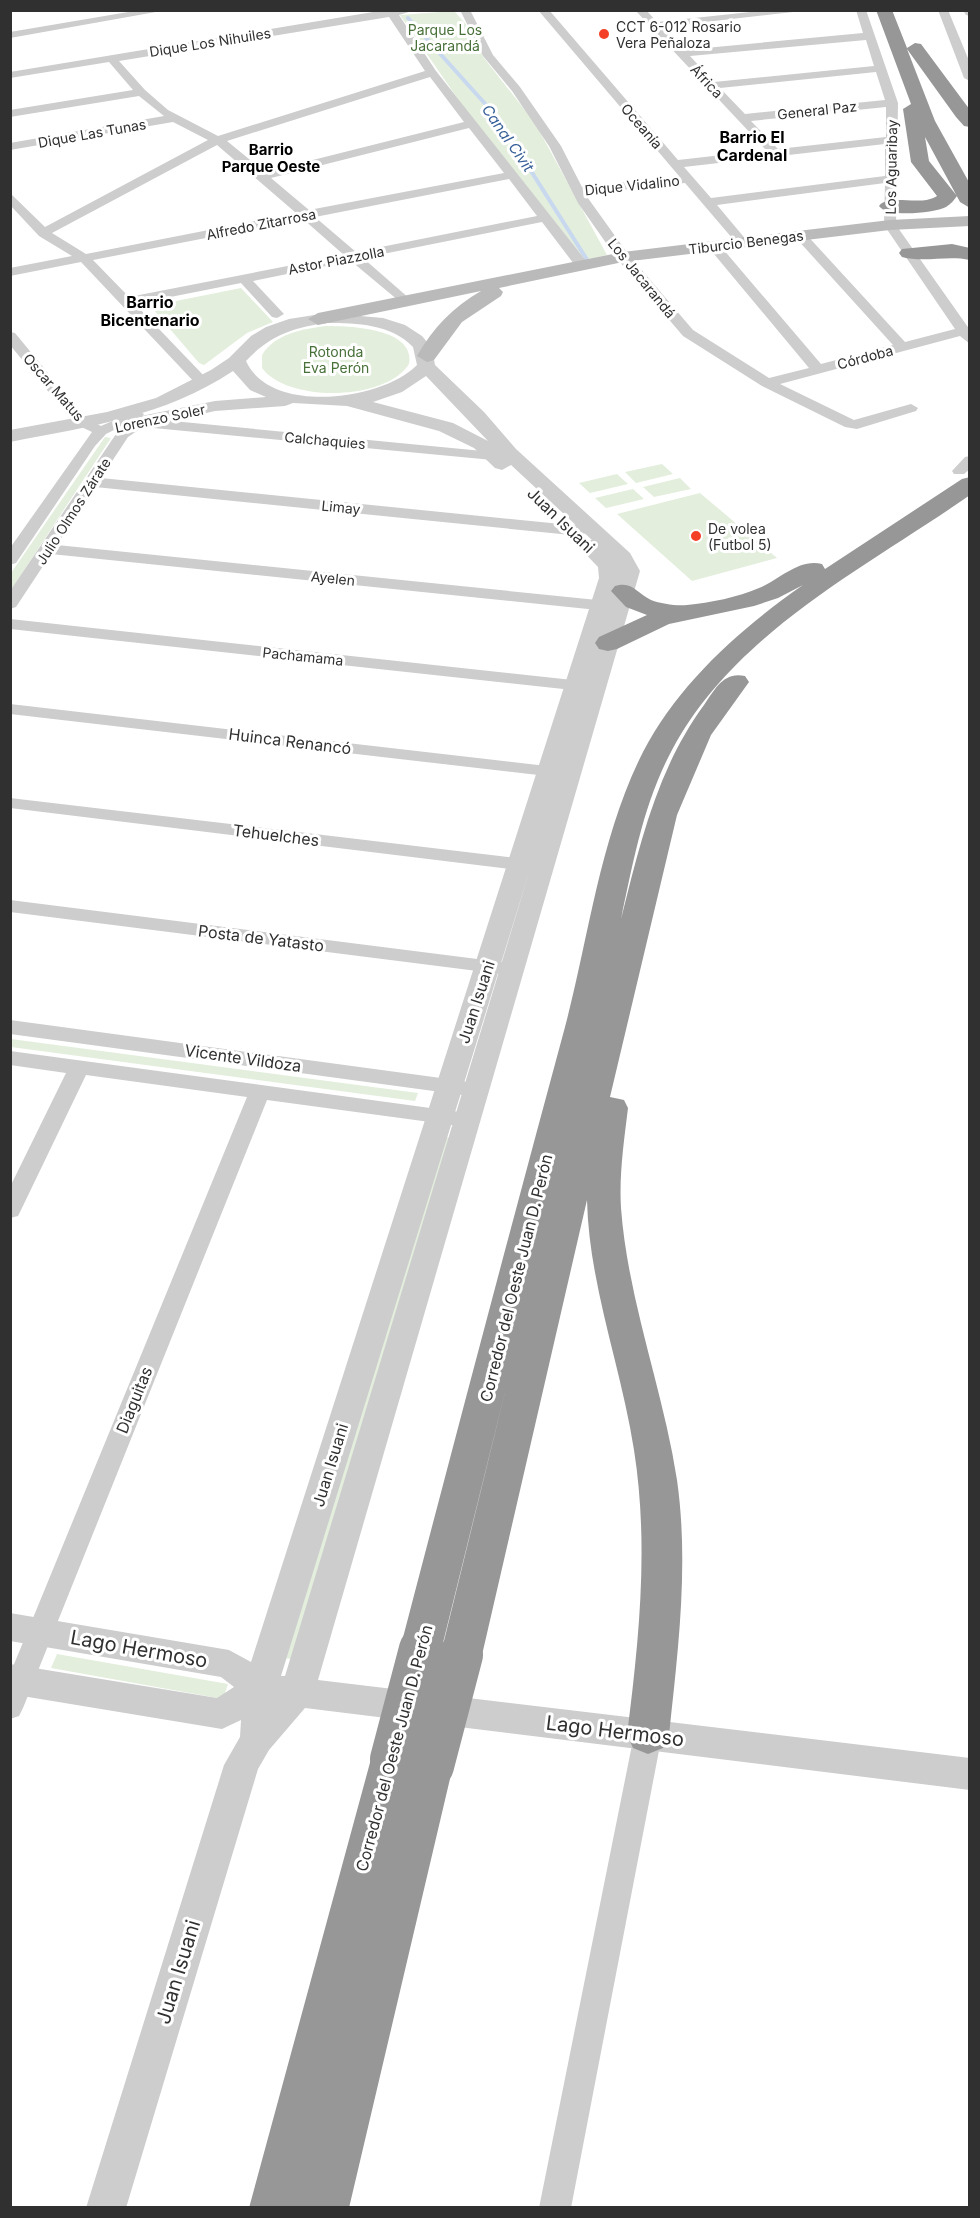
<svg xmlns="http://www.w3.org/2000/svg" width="980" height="2218" viewBox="0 0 980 2218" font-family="Inter,sans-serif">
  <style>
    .green { fill: #e3eedd }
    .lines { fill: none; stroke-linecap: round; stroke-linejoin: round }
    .stream { stroke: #c8d8ef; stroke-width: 4 }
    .minor { fill: #cdcdcd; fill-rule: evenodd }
    .tertiary { fill: #cdcdcd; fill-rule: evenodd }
    .secondary { fill: #bababa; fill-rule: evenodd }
    .motorway { fill: #979797; fill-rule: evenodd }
    .motorway-bridge { stroke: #979797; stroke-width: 44 }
    .poi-dot { fill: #f34027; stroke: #fff; stroke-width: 2 }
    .labels { text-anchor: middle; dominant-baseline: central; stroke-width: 6; stroke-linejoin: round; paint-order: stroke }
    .far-poi-label { font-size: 14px; fill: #303030; stroke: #fff; text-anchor: start }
    .far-park-label { font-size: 14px; fill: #487039; stroke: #fff }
    .far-street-label { font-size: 14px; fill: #303030; stroke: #fff }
    .far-water-label { font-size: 15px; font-style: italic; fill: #376099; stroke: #fff }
    .far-neighbourhood-label { font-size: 15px; font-weight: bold; fill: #000; stroke: #fff }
    .far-quarter-label { font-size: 16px; font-weight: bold; fill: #000; stroke: #fff }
    .street-label { font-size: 16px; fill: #303030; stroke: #fff }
    .near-street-label { font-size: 20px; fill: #303030; stroke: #fff }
  </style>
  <rect width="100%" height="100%" fill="#fff"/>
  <path class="green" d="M 454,11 L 465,23 L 484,58 L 535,123 L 607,255 L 589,259 L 583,257 L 462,105 L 400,15 Z
    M 241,288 L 273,322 L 247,333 L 204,365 L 199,363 L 153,309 L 156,305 Z
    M 326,326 C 349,326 416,328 409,364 C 386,401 288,403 262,368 L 262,355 C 276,333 303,329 326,326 Z
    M 105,437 L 111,438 L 11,590 L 11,573 Z
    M 662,464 L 673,474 L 636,483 L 625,472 Z
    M 617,474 L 628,484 L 590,493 L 579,483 Z
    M 680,478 L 691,489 L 654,497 L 643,487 Z
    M 633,489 L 644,499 L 606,508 L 595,498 Z
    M 700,493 L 777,558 L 692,581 L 617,514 Z
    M 11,1039 L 418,1093 L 415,1101 L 11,1047 Z
    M 445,1137 L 452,1138 L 292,1659 L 283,1658 Z
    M 57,1654 L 228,1684 L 223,1699 L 51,1668 Z"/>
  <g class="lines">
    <path class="stream" d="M 408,18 L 497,117 L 591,266"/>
    <path class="minor" d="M 140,10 L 167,10 L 10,38 L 10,32 Z
      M 385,10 L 415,10 L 399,15 L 436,71 L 587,262 L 587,268 L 577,268 L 542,222 L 363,258 L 410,299 L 410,305 L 405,306 L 351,261 L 253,281 L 284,314 L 277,318 L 272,317 L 241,283 L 135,304 L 207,379 L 209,382 L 202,386 L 197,385 L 81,262 L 10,276 L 10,268 L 72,256 L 39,236 L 10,205 L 10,193 L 45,227 L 208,140 L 173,122 L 10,150 L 10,143 L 164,116 L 139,96 L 10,117 L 10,110 L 133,90 L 109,62 L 10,78 L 10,72 ZM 389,17 L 425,71 L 218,136 L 168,110 L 145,90 L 119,61 ZM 430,77 L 464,122 L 265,172 L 227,141 ZM 469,128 L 504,173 L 309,210 L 271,178 ZM 217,145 L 296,213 L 86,254 L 52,233 ZM 509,179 L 537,216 L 356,252 L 315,217 ZM 303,219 L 344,255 L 129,297 L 93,260 Z
      M 460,10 L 470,10 L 493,55 L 520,87 L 561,146 L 582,187 L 679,176 L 538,10 L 549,10 L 678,160 L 766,150 L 635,10 L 646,10 L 657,22 L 769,10 L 811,10 L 662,27 L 684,50 L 863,33 L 856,10 L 866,10 L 898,103 L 896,225 L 970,330 L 970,344 L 960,336 L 780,384 L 854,420 L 911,404 L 918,408 L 916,411 L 857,429 L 845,427 L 762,386 L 683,336 L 618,260 L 578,203 L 549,146 L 512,91 L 483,56 ZM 866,40 L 874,66 L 714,82 L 690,56 ZM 876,72 L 885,100 L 745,114 L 720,88 ZM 886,107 L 886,137 L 778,149 L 751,121 ZM 885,144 L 885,176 L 711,198 L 684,167 ZM 685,183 L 738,245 L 742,246 L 748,242 L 717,205 L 885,183 L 884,225 L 955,329 L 905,342 L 804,232 L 796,232 L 796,238 L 893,345 L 821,364 L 717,242 L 709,242 L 709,248 L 809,368 L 769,378 L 693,330 L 628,254 L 585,194 Z
      M 938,10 L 948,10 L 970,63 L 970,81 L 964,78 Z
      M 963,10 L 970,10 L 970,16 L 966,15 Z
      M 10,332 L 15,333 L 85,418 L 101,426 L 137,410 L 144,414 L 141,418 L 493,452 L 509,449 L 516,453 L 514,456 L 493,460 L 143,427 L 128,437 L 101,478 L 571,525 L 590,523 L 598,528 L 590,533 L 571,535 L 95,487 L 57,545 L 617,602 L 625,607 L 617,612 L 51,554 L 16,607 L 10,609 L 10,591 L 118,431 L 128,423 L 106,434 L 95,446 L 16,563 L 10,565 L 10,548 L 92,432 L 75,424 L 10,345 Z
      M 970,456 L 970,469 L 964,474 L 954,474 L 952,471 L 965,457 Z
      M 10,619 L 591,682 L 599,687 L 591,692 L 10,629 Z
      M 10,704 L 564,768 L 573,773 L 564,778 L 10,714 Z
      M 10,798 L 534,860 L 543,866 L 534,872 L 10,808 Z
      M 10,900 L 501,962 L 508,964 L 511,968 L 508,972 L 501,974 L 10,912 Z
      M 10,1020 L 463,1081 L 470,1083 L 473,1088 L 470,1093 L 463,1095 L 10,1034 Z
      M 10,1051 L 467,1113 L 474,1115 L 478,1120 L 474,1125 L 467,1127 L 267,1100 L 23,1708 L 19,1716 L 10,1719 L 10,1674 L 247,1097 L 86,1075 L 21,1210 L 18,1216 L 10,1218 L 10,1187 L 66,1073 L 10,1065 Z
      M 648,1723 L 658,1727 L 662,1735 L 571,2208 L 539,2208 L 634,1735 L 638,1727 Z"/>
    <path class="tertiary" d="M 327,313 L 383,318 L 405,325 L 422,336 L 432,348 L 435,365 L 484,412 L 516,449 L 630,553 L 640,571 L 318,1680 L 970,1758 L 970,1790 L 305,1708 L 269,1750 L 258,1769 L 126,2208 L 86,2208 L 224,1765 L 240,1737 L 241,1720 L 222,1729 L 10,1694 L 10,1664 L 217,1698 L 234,1687 L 221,1677 L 10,1641 L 10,1613 L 229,1650 L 251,1662 L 599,578 L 598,567 L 576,544 L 579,540 L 592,540 L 511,465 L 502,470 L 495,468 L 474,448 L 439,431 L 347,406 L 293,403 L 285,406 L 215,411 L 148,426 L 139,420 L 141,416 L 215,401 L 266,397 L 250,390 L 233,371 C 164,417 90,426 10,442 L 10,430 L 107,412 L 156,398 L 211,370 L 229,358 L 251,336 L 266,327 L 289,319 ZM 327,323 C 357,323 391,324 413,347 L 417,365 C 382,401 270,415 246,361 C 269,336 294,327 327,323 ZM 426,376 L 488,441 L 453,423 L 373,402 L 402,392 ZM 531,866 L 285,1676 L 281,1676 Z"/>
    <path class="secondary" d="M 970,216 L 970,226 L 890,230 L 623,262 L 499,288 L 503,292 L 501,296 L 462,322 L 434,360 L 427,362 L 417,356 C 433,328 453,307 481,291 L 318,325 L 308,319 L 318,313 L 623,252 L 890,220 Z"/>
    <path class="motorway" d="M 876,10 L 892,10 L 907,48 L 915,43 L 921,44 L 970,110 L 970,127 L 964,126 L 956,117 L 907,49 L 935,121 L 970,184 L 970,208 L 960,202 L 925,137 L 929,161 L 957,196 C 954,200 951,204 946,207 C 934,213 887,218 879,206 C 888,193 921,207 937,196 L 911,162 L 903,109 L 911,104 Z
      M 952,244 L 970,248 L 970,260 C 947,255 924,263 902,257 L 899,253 L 902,249 Z
      M 970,477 L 970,495 C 864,569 735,632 672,750 C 644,802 633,862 621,919 C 640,844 657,769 704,705 C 715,689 724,671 745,676 L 749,682 L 711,735 L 677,815 L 610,1097 L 624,1100 L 628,1108 C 624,1141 619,1175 621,1208 C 628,1301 663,1389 677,1480 C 689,1564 678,1651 669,1735 L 663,1748 L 648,1754 L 633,1748 L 627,1735 C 639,1640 649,1545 634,1450 C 621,1366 589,1285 587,1200 L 482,1655 L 476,1667 L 461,1673 L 446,1667 L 440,1655 L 508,1380 L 442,1649 L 436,1661 L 421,1667 L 406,1661 L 400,1649 C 454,1442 509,1234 565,1027 C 589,936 600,837 643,752 C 679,683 740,629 803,585 L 778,598 L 754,606 L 669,624 L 617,649 L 608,651 L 599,649 L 595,643 L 599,637 L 647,615 L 626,607 L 611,591 L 615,586 C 633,581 636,593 651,600 C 661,604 677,606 687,605 C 710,603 738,597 759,588 C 779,580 799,558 822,564 L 825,569 L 962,479 Z
      M 392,1740 L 407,1746 L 413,1761 L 417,1753 L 432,1747 L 447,1753 L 453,1766 L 349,2208 L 299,2208 L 329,2089 L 299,2208 L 249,2208 L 371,1759 L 377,1746 Z"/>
    <path class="motorway-bridge" d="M 392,1759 L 421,1649
      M 432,1766 L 461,1655"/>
  </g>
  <g class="poi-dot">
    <circle cx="604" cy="34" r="6"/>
    <circle cx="696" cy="536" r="6"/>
  </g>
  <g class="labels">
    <g class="far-poi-label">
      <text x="616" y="26">CCT 6-012 Rosario<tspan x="616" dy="16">Vera Peñaloza</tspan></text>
      <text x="708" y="528">De volea<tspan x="708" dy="16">(Futbol 5)</tspan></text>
    </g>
    <g class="far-park-label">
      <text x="445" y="29">Parque Los<tspan x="445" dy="16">Jacarandá</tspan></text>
      <text x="336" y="351">Rotonda<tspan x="336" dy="16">Eva Perón</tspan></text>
    </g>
    <g class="far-street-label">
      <text transform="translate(210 42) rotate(-9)">Dique Los Nihuiles</text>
      <text transform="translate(707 81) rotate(47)">África</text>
      <text transform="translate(817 110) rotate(-6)">General Paz</text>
      <text transform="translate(642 126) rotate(49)">Oceanía</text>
      <text transform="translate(92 133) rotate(-10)">Dique Las Tunas</text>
      <text transform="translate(891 167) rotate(-89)">Los Aguaribay</text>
      <text transform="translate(632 185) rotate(-6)">Dique Vidalino</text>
      <text transform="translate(261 224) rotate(-11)">Alfredo Zitarrosa</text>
      <text transform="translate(746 242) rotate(-7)">Tiburcio Benegas</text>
      <text transform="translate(336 260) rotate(-11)">Astor Piazzolla</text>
      <text transform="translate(642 278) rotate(51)">Los Jacarandá</text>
      <text transform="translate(865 357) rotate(-15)">Córdoba</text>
      <text transform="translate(54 387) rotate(49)">Oscar Matus</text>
      <text transform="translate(160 418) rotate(-12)">Lorenzo Soler</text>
      <text transform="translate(325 440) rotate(5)">Calchaquies</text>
      <text transform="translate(341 507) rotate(6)">Limay</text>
      <text transform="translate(73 511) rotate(-57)">Julio Olmos Zárate</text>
      <text transform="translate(333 578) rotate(6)">Ayelen</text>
      <text transform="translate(303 656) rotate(6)">Pachamama</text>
    </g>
    <g class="far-water-label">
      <text transform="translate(508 138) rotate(55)">Canal Civit</text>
    </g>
    <g class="far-neighbourhood-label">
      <text x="271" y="149">Barrio<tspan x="271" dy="17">Parque Oeste</tspan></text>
    </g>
    <g class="far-quarter-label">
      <text x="752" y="137">Barrio El<tspan x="752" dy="18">Cardenal</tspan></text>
      <text x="150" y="302">Barrio<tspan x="150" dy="18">Bicentenario</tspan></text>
    </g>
    <g class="street-label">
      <text transform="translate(561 520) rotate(44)">Juan Isuani</text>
      <text transform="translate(290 741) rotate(7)">Huinca Renancó</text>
      <text transform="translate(276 835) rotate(7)">Tehuelches</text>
      <text transform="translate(261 938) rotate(7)">Posta de Yatasto</text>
      <text transform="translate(476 1002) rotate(-72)">Juan Isuani</text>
      <text transform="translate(243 1058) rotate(8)">Vicente Vildoza</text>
      <text transform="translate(516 1278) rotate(-76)">Corredor del Oeste Juan D. Perón</text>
      <text transform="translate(134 1400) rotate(-68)">Diaguitas</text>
      <text transform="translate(330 1465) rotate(-73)">Juan Isuani</text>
      <text transform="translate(394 1748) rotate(-75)">Corredor del Oeste Juan D. Perón</text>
    </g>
    <g class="near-street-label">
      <text transform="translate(139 1649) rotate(10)">Lago Hermoso</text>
      <text transform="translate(615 1731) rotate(7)">Lago Hermoso</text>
      <text transform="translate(178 1972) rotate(-73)">Juan Isuani</text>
    </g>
  </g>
  <rect width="980" height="2218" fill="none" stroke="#303030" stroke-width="24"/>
</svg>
